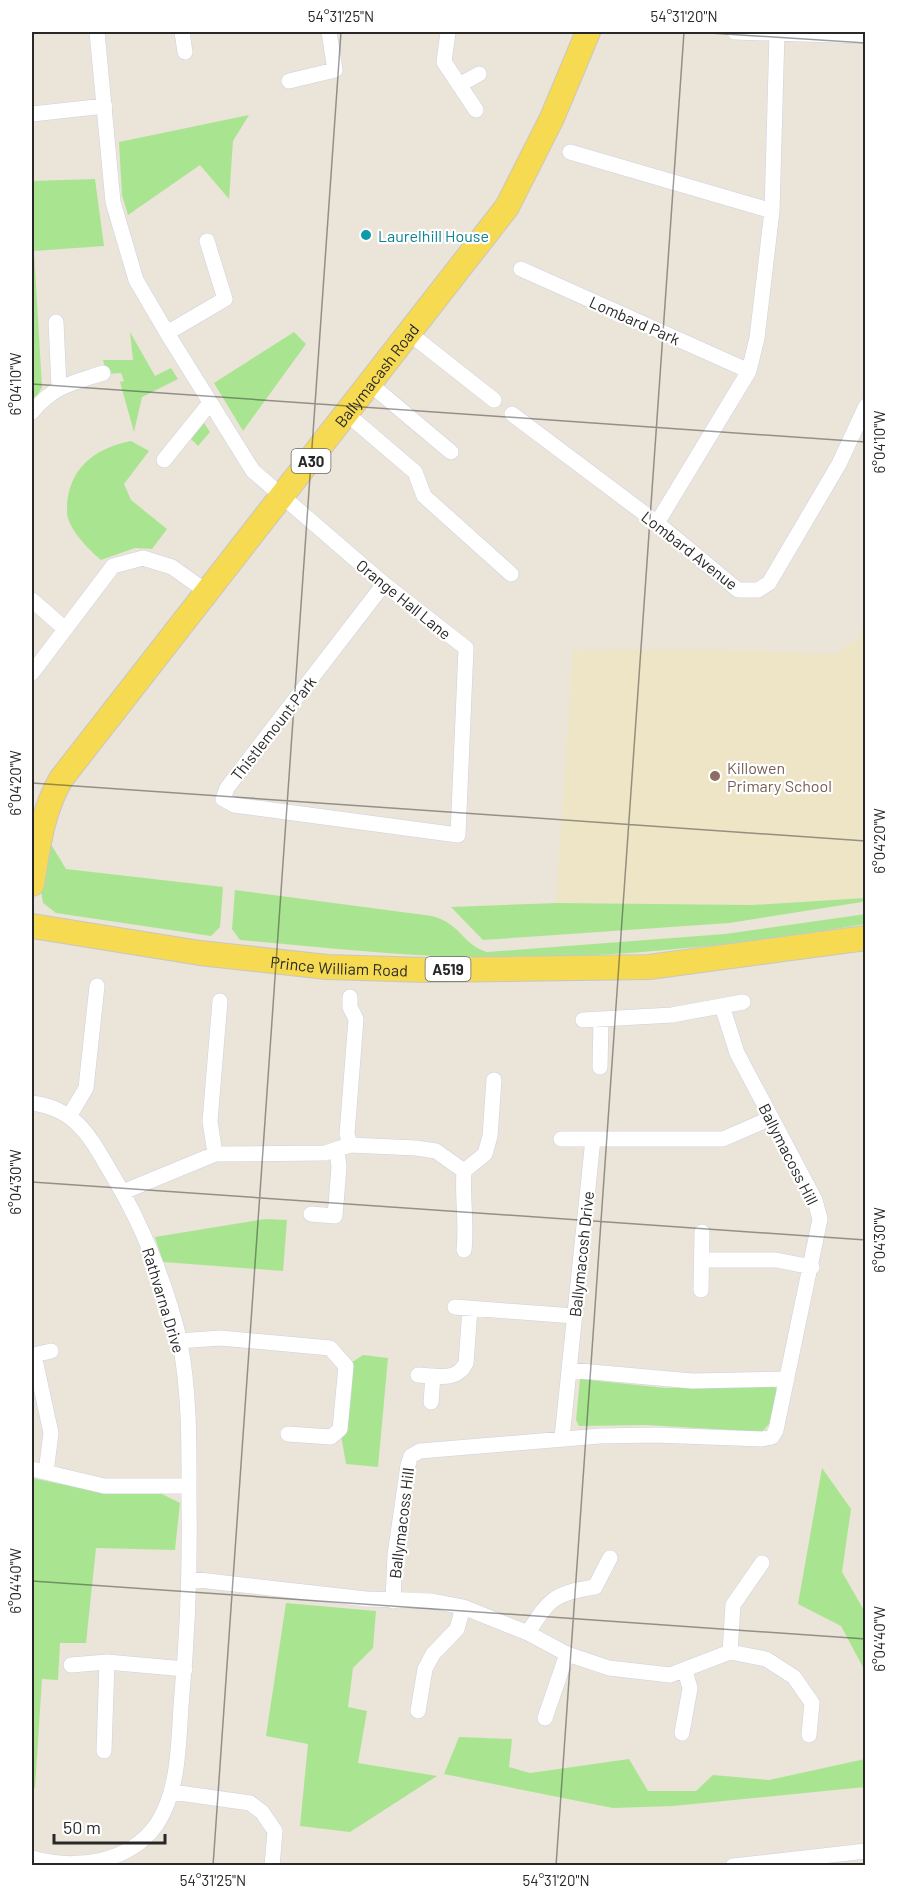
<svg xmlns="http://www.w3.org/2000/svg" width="897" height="1897" viewBox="0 0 897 1897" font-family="Barlow,sans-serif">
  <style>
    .education { fill: #eee4c6 }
    .green { fill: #a9e591 }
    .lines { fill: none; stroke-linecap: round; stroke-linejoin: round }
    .minor-casing { stroke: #ced0e2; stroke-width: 16 }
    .primary-casing { stroke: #c7c7c7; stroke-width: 26 }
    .minor { stroke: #fff; stroke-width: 15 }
    .primary { stroke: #f6da52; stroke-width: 24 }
    .ticks { fill: none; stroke: #282828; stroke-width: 1.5; stroke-opacity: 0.45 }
    .culture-dot { fill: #0f9aa8; stroke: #fff; stroke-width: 2 }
    .education-dot { fill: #8d6e63; stroke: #fff; stroke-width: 2 }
    .labels { text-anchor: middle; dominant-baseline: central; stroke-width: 4.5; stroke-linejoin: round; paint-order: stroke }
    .shield { fill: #fff; stroke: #686868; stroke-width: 1.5 }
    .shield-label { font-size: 15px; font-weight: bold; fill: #282828 }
    .culture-label { font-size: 16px; fill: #0d838f; stroke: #fff; text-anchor: start }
    .street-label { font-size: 16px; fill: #282828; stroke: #fff }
    .education-label { font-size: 16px; fill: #785e54; stroke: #fff; text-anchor: start }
    .neatline { fill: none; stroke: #282828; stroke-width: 2 }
    .ticks-label { font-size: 15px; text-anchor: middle; fill: #282828 }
  </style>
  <rect width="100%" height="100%" fill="#ebe4d8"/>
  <path class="education" d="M 865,624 L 865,898 L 752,905 L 556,903 L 573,650 L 703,649 L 835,654 L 857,639 Z"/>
  <path class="green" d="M 249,115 L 233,141 L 229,199 L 200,165 L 128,215 L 122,195 L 119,142 Z
    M 95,179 L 104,246 L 34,251 L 42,387 L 32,405 L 32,181 Z
    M 130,332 L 155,376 L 171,368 L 178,379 L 142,397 L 134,432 L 120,382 L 124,381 L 121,373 L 107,374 L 103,360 L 133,360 Z
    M 294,332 L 306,344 L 243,431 L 214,383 Z
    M 204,423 L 210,432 L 198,446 L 191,439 Z
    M 131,441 L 149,451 L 124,484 L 131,500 L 167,529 L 152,549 L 135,548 L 101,560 C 89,550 67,528 67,512 C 66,470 94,448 131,441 Z
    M 49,841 L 66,869 L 223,887 L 220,927 L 211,936 L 56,913 L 43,903 L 41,891 Z
    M 235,890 L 432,916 C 460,923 463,945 487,952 L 725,934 L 866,914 L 865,924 C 736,946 603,960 471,957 C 394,956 317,946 240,940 L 232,929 Z
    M 865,898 L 862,902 L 729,923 L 483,940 L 451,907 L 556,903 L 752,905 Z
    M 265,1219 L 287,1220 L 283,1271 L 163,1262 L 155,1237 Z
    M 363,1355 L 388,1358 L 378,1467 L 346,1464 L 340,1429 L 346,1366 Z
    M 580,1379 L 665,1388 L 774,1386 L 778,1391 L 769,1424 L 762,1432 L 647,1425 L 579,1426 L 576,1420 Z
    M 822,1468 L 851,1509 L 842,1572 L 865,1612 L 865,1671 L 841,1626 L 798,1604 Z
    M 32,1478 L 107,1494 L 154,1490 L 180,1503 L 175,1550 L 96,1548 L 86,1643 L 60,1643 L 58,1680 L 42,1679 L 35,1788 L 32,1787 Z
    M 286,1603 L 376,1611 L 373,1648 L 353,1668 L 348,1707 L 367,1711 L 358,1763 L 437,1776 L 350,1832 L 300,1826 L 308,1744 L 266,1736 Z
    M 459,1737 L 512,1739 L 509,1767 L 530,1773 L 629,1759 L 648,1791 L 696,1791 L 713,1775 L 769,1780 L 865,1759 L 865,1787 L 673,1806 L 613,1808 L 444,1774 Z"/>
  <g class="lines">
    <defs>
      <path id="minor" d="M 97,32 L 113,202 L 136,280 L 167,333 L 253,471 L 384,584 L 466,648 L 458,835 L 234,805 L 223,799 L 227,788 L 384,584
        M 182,32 L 185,52
        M 448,32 L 444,62 L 476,110
        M 735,32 L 866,36
        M 289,81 L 335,70 L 329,32
        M 459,85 L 479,74
        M 32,114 L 105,106
        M 570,152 L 772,211
        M 521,269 L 749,371
        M 56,322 L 59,387
        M 167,333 L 225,299 L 207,241
        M 409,333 L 494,400
        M 370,384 L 451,452
        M 32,412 C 53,386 72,383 103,373
        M 347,414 L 415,472 L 424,496 L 511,574
        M 512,414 L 657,523 L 738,590 L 758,590 L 769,583 L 839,464 L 866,406
        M 164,460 L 210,403
        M 657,523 L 749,371 L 757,338 L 772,211 L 777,33
        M 32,600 L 65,629
        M 32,673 L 113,566 L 143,558 L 172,567 L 207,592
        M 583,1020 L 672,1015 L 743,1002
        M 600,1067 L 601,1020
        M 32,1103 C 78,1109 91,1139 113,1176 C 142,1224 168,1288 180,1343 C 190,1395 189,1447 189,1500 C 190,1564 188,1629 182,1694 C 178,1736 181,1787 157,1824 C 129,1864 74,1870 32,1858
        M 70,1115 L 86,1088 L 97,986
        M 561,1139 L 723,1139 L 771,1118
        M 350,1145 L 347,1134 L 356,1019 L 350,1007 L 350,997
        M 215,1154 L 210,1121 L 220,1001
        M 464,1171 L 485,1154 L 490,1136 L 494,1080
        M 123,1192 L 215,1154 L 325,1153 L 350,1145 L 416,1148 L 436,1151 L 464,1171 C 462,1198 467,1223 464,1250
        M 311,1214 L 335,1216 L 339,1167 L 337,1151
        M 702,1260 L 776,1260 L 812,1267
        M 701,1290 L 702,1232
        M 455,1307 L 574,1316
        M 179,1341 L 220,1338 L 330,1348 L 346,1366 L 340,1429 L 331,1437 L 288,1434
        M 569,1370 L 692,1381 L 787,1379
        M 418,1375 C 436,1376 457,1382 466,1363 L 470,1309
        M 431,1402 L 433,1376
        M 562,1438 L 593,1139
        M 32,1469 L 104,1486 L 189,1486
        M 46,1472 L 51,1433 L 34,1355 L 51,1351
        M 190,1579 L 366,1599 L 432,1601 L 463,1607 L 528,1633 L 567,1654 L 609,1668 L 670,1675 L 730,1652 L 766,1659 L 794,1677 L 812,1703 L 809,1735
        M 393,1601 L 395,1555 L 408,1465 L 411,1456 L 420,1451 L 600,1436 L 655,1435 L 762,1439 L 772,1437 L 776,1430 L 820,1219 L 815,1200 L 737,1053 L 722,1006
        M 528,1633 C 549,1599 554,1593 595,1587 L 610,1558
        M 730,1652 L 733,1605 L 762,1563
        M 71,1665 L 107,1662 L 185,1669
        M 418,1711 L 425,1669 L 433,1654 L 457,1629 L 463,1607
        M 545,1718 L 567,1654
        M 682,1733 L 690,1688 L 685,1671
        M 104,1751 L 107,1662
        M 172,1792 L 250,1803 L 262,1812 L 275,1831 L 272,1866
        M 733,1866 L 866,1851"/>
      <g id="primary">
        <path id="s1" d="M 32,884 C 38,847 42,812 61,779 L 507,207 L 552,118 L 588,32"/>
        <path id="s2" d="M 32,926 L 200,953 L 327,967 L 427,970 L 649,967 L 866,938"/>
      </g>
    </defs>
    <use href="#minor" class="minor-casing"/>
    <use href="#primary" class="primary-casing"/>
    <use href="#minor" class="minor"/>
    <use href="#primary" class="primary"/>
  </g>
  <path class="ticks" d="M 694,32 L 866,43M 32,384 L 866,442M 32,783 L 866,841M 32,1182 L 866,1240M 32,1581 L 866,1639M 213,1866 L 341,32M 556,1866 L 684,32"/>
  <circle class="culture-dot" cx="366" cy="235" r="6"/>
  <circle class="education-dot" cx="715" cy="776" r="6"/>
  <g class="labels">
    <g class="shield">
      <rect x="291.5" y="449" width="39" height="24" rx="4.5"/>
      <rect x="425.5" y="957" width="45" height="24" rx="4.5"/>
    </g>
    <g class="shield-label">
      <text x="311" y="461">A30</text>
      <text x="448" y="969">A519</text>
    </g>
    <g class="culture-label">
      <text x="378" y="235">Laurelhill House</text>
    </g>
    <g class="street-label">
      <text transform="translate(635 320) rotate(24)">Lombard Park</text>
      <text stroke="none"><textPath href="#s1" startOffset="622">Ballymacash Road</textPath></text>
      <text transform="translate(690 550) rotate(38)">Lombard Avenue</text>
      <text transform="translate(404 599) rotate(39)">Orange Hall Lane</text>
      <text transform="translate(273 728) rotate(-52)">Thistlemount Park</text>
      <text stroke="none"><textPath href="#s2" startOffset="310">Prince William Road</textPath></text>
      <text transform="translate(789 1154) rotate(63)">Ballymacoss Hill</text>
      <text transform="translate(581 1254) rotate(-84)">Ballymacosh Drive</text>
      <text transform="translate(164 1300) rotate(73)">Rathvarna Drive</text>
      <text transform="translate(401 1523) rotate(-83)">Ballymacoss Hill</text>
    </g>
    <g class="education-label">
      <text x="727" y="767">Killowen<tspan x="727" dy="18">Primary School</tspan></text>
    </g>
  </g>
  <rect width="897" height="1897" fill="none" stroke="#ffffff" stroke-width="66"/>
  <path d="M54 1834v9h111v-9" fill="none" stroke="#282828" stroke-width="3"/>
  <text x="63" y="1834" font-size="18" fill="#282828" stroke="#ffffff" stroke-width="4.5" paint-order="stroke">50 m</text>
  <rect x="33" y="33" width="831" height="1831" class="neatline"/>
  <g class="ticks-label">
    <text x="341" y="22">54°31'25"N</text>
    <text x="684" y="22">54°31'20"N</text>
    <text transform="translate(16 384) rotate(-90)" y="5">6°04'10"W</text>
    <text transform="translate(880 442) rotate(-90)" y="5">6°04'10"W</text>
    <text transform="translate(16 783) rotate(-90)" y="5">6°04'20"W</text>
    <text transform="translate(880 841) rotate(-90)" y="5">6°04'20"W</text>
    <text transform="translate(16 1182) rotate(-90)" y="5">6°04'30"W</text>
    <text transform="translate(880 1240) rotate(-90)" y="5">6°04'30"W</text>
    <text transform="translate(16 1581) rotate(-90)" y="5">6°04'40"W</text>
    <text transform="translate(880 1639) rotate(-90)" y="5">6°04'40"W</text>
    <text x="213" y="1886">54°31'25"N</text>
    <text x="556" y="1886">54°31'20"N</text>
  </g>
</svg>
